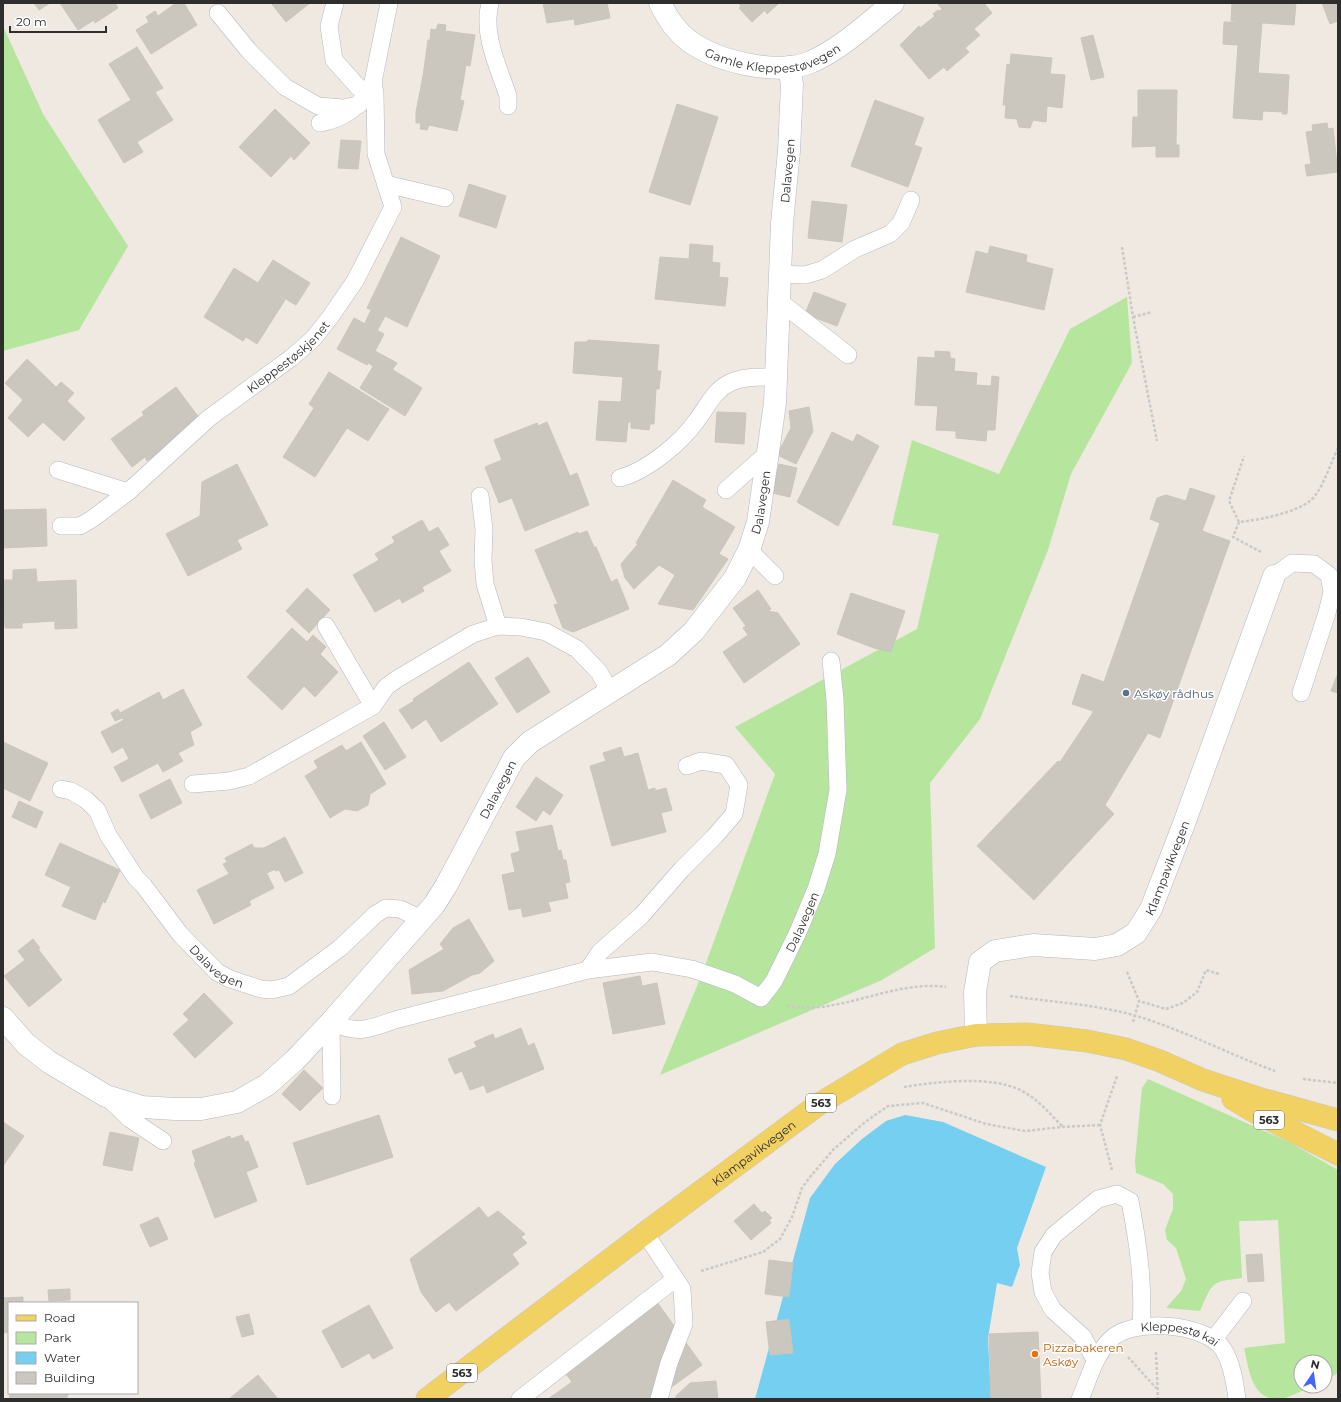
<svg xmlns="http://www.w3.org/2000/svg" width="1341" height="1402" viewBox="0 0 1341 1402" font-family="Montserrat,sans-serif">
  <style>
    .green { fill: #b6e59e }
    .water { fill: #75cff0 }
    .building { fill: #cbc7bf; stroke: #cbc5ba }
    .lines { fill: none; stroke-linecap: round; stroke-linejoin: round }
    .service-casing { stroke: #b4b7c1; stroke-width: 18 }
    .minor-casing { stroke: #b4b7c1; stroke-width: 23 }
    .primary-casing { stroke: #c9c9c9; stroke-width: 23 }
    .path { stroke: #c9c9c9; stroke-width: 2.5; stroke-dasharray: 3 2; stroke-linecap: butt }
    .service { stroke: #fff; stroke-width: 17 }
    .minor { stroke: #fff; stroke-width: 22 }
    .primary { stroke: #f2d163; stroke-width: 22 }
    .service-dot { fill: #5c6f8a; stroke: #fff; stroke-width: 1.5 }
    .food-dot { fill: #e8710a; stroke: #fff; stroke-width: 1.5 }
    .labels { text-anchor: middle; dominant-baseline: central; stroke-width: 3; stroke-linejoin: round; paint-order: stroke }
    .shield { fill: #fff; stroke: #6d6d6d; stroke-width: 1 }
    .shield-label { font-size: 11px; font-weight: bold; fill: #2e2e2e }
    .street-label { font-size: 12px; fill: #2e2e2e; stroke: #fff }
    .service-label { font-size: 12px; fill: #4e5e75; stroke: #fff; text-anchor: start }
    .food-label { font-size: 12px; fill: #c56008; stroke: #fff; text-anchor: start }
  </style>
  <rect width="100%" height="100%" fill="#efe9e1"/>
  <path class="green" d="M 3,26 L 43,114 L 128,246 L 79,330 L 3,351 Z
    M 1127,297 L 1132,363 L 1071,474 L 1048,550 L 980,719 L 930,783 L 935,948 L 882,980 L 660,1075 L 702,974 L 775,774 L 735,727 L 917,629 L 939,534 L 892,525 L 912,440 L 999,474 L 1070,329 Z
    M 1148,1079 L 1289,1142 L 1338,1170 L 1338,1373 L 1325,1380 L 1325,1362 L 1301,1362 L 1301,1386 L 1313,1386 C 1303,1390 1291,1397 1281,1399 C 1251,1402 1249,1368 1244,1348 L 1285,1343 L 1278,1220 L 1239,1221 L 1242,1278 C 1210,1282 1213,1282 1200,1311 L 1166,1308 L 1181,1291 L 1186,1279 L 1176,1248 L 1167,1240 L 1165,1230 L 1173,1209 L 1173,1194 L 1163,1184 L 1136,1173 L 1135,1161 L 1142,1088 Z"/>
  <path class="water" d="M 905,1115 L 943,1122 L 1046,1167 L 1017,1248 L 1020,1265 L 1012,1287 L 997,1283 L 988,1338 L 991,1399 L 755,1399 L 810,1198 L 835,1164 L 862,1139 L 886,1121 Z"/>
  <path class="building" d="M 34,3 L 50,3 L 39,10 Z
    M 60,3 L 115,3 L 118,8 L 95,23 L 94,20 L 78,30 Z
    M 176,3 L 184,3 L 197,25 L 151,54 L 136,30 L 149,22 L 146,17 L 155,11 L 158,16 Z
    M 271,3 L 310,3 L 286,22 Z
    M 543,3 L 607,3 L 610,18 L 575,25 L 574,19 L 547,23 Z
    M 738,3 L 779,3 L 767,14 L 765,10 L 752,22 L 739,8 L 741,6 Z
    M 937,3 L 984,3 L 992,13 L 974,29 L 980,35 L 965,48 L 969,52 L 947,71 L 944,67 L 929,79 L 900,45 L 919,26 L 920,28 L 935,16 L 933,14 L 938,10 L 940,11 L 942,9 Z
    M 1232,3 L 1296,3 L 1294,25 L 1231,21 Z
    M 1322,3 L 1338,3 L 1338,21 L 1330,24 Z
    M 1224,22 L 1262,23 L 1258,73 L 1289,75 L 1287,114 L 1282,114 L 1283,112 L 1263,111 L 1262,120 L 1233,118 L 1238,45 L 1223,44 Z
    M 438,24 L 446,25 L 445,31 L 475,35 L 470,66 L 466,65 L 463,83 L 423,76 L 428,40 L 430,40 L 431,29 L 436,30 Z
    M 1093,35 L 1104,77 L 1091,80 L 1081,38 Z
    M 137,47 L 163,88 L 155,92 L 173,120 L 137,142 L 143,152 L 124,163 L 98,120 L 131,100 L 109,64 Z
    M 1011,54 L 1052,58 L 1050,74 L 1065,75 L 1062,108 L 1047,106 L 1046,122 L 1033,120 L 1030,128 L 1019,127 L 1017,119 L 1005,118 L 1006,105 L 1003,105 L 1007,64 L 1010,65 Z
    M 423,76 L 463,83 L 460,100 L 464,101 L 457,131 L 429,125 L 427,130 L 420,129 L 421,123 L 416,123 L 416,112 Z
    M 1138,90 L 1177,90 L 1176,145 L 1179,145 L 1179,157 L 1156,157 L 1156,146 L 1132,147 L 1133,117 L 1138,117 Z
    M 875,100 L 924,118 L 914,145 L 922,148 L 908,187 L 851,166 Z
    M 677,104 L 718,117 L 690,205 L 649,192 Z
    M 275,109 L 310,143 L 294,160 L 291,156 L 271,177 L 239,147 Z
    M 1327,123 L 1328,129 L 1333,128 L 1338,172 L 1307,176 L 1305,165 L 1311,164 L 1306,132 L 1313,131 L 1312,125 Z
    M 341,140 L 361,141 L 358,169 L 338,168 Z
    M 469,184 L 506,196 L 496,228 L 459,216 Z
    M 812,201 L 847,205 L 842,242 L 808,238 Z
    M 401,237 L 440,256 L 407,327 L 385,316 L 377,331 L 365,323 L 371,310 L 367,308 Z
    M 690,244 L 713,246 L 712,262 L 720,263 L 719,277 L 728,278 L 725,306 L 655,299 L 660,257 L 689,259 Z
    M 990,246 L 1027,255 L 1026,262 L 1053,269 L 1044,310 L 966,292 L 976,251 L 988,254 Z
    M 273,260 L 310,283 L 296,305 L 258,283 Z
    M 234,268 L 285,300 L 257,344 L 246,337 L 243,341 L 204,317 Z
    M 814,292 L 846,304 L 837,326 L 805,314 Z
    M 354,318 L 384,334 L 375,351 L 397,363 L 392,370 L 377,360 L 373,366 L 368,363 L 367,365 L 337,349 Z
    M 588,340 L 659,345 L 657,371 L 661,371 L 659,389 L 656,389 L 654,424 L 650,424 L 649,430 L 631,428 L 631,422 L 628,422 L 626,442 L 596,440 L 599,401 L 621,402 L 623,377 L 573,373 L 575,342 L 587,342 Z
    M 935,351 L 950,352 L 950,358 L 955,359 L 954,371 L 977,373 L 976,385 L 991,386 L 992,376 L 999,377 L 995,430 L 987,430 L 986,441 L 956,438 L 956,431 L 936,430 L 938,406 L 915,405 L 918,357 L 935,358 Z
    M 27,359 L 56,387 L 61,382 L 74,393 L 67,401 L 85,418 L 64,441 L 43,422 L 28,437 L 8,418 L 23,400 L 5,383 Z
    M 377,360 L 422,388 L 405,416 L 360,388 Z
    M 329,372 L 389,409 L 368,441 L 347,428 L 315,477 L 283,457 L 314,408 L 309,404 Z
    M 176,387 L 200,419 L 188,431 L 147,461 L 145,457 L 132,467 L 111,439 L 144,415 L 142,412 Z
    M 809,407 L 813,431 L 796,464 L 777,455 L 791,428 L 789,411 Z
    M 717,412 L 746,413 L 744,444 L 715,442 Z
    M 547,422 L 570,476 L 577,473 L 589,505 L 525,531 L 512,498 L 499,503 L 485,467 L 502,460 L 494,440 L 537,423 L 538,426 Z
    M 832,432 L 853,442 L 857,434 L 879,446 L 838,526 L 797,502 Z
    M 237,464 L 268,525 L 237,540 L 242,549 L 188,576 L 166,534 L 200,516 L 202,482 Z
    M 779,464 L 797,468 L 790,497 L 772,493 Z
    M 673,480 L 706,500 L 702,507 L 735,527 L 719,554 L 728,559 L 693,610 L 658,604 L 675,575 L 659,565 L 634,589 L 625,578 L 621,564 L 638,544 L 636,543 Z
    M 1190,488 L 1215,496 L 1202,531 L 1230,541 L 1160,738 L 1148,733 L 1105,805 L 1114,814 L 1034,900 L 977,846 L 1058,761 L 1060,762 L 1092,714 L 1093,711 L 1072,704 L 1082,674 L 1104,682 L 1160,523 L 1150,519 L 1157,498 L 1166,495 L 1186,501 Z
    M 46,509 L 47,546 L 3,548 L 3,510 Z
    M 422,520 L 429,532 L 438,527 L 449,545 L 439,551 L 451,571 L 422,587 L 424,591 L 402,603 L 400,598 L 375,612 L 353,575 L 379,560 L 375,554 L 395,542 L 392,537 Z
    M 587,531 L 594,547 L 596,547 L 611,582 L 617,579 L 629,609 L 573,632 L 563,628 L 554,605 L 558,604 L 535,550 L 578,532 L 579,534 Z
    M 36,569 L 37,582 L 76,580 L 77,628 L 55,629 L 55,621 L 22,623 L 22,628 L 5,628 L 3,580 L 13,580 L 13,570 Z
    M 307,588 L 330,610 L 309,633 L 286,611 Z
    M 758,590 L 771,609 L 746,626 L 733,608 Z
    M 851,593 L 905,611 L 891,652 L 874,648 L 837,634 Z
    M 768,611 L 778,613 L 800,644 L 744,683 L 723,652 L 748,635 L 743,628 Z
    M 292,628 L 307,642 L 313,635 L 326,647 L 320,654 L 338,672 L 315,697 L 304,686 L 282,710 L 247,677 Z
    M 528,657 L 550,692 L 517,713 L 495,678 Z
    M 469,662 L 498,704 L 441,742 L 426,719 L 412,729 L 399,710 L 414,701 L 413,699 Z
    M 1338,673 L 1338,693 L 1331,691 Z
    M 183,689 L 202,725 L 190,732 L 194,745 L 178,753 L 183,761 L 163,772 L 158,763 L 122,782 L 114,767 L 129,759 L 123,747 L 112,753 L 101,732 L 124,720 L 122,718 L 115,721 L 111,713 L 118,709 L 120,713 L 159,692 L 163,700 Z
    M 384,722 L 406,757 L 385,770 L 363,736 Z
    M 3,742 L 48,763 L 30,801 L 3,788 Z
    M 361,742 L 386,784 L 370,794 L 368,805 L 357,811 L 345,809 L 330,818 L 305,776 L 318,768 L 314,761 L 342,745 L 346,751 Z
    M 621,747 L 624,757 L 638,753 L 648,790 L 655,788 L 655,791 L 666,788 L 672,810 L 661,813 L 666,832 L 612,846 L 590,766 L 606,761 L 603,753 Z
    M 536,777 L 563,795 L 550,815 L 543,810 L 536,821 L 516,807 Z
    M 170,779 L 182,803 L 151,819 L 139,795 Z
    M 19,801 L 43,812 L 36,828 L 12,817 Z
    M 552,825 L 558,851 L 561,850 L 563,860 L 566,860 L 570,882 L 565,883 L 568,898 L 548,902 L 551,911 L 523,917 L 521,908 L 509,910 L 502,875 L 515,872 L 511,854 L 520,851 L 516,832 Z
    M 285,837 L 303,873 L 285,882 L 279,870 L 275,871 L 275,869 L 267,873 L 254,848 L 264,848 Z
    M 60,843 L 120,870 L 105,903 L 103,901 L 95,920 L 62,906 L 71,887 L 45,875 Z
    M 252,844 L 274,888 L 249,901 L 251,905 L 214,924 L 197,890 L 229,874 L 223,864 L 227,862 L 225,858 Z
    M 469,919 L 494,961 L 480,973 L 472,975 L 443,991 L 412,994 L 409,970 L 444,949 L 440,944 L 453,928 Z
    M 33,939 L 40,948 L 38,949 L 62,980 L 29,1007 L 4,976 L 25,960 L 18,951 Z
    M 640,976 L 642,986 L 657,983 L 665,1024 L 613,1034 L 603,983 Z
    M 204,993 L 233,1023 L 195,1058 L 173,1034 L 189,1020 L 183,1014 Z
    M 521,1028 L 528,1046 L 534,1043 L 544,1069 L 487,1093 L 484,1085 L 470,1090 L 462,1071 L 455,1074 L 448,1059 L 477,1047 L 474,1042 L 493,1034 L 495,1039 Z
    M 304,1070 L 323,1088 L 300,1111 L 282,1094 Z
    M 379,1115 L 393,1157 L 307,1185 L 293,1143 Z
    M 3,1122 L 24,1136 L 3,1166 Z
    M 110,1132 L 139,1138 L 132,1171 L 103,1165 Z
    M 242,1135 L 245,1142 L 248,1141 L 258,1167 L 246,1172 L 257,1201 L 215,1218 L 194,1163 L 196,1162 L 192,1151 L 230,1136 L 231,1139 Z
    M 754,1204 L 762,1213 L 765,1211 L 772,1218 L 769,1220 L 771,1223 L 751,1240 L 734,1221 Z
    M 479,1207 L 488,1218 L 498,1211 L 525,1234 L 521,1237 L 527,1243 L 512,1254 L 519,1264 L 456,1311 L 449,1302 L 436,1312 L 421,1292 L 410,1259 Z
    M 158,1217 L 168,1239 L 150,1247 L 140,1225 Z
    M 1262,1254 L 1264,1281 L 1248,1282 L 1246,1255 Z
    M 769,1260 L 793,1263 L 789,1297 L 765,1294 Z
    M 70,1289 L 70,1300 L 49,1301 L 48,1290 Z
    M 23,1297 L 23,1303 L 9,1303 L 9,1332 L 3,1333 L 3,1298 Z
    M 657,1302 L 702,1365 L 655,1399 L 548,1399 L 572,1382 L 563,1370 Z
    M 369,1305 L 393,1348 L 373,1359 L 369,1353 L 342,1368 L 322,1331 Z
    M 249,1314 L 254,1334 L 242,1337 L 236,1317 Z
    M 789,1319 L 793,1353 L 770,1355 L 766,1322 Z
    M 1038,1332 L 1041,1399 L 991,1399 L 989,1334 Z
    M 258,1375 L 278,1399 L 229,1399 Z
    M 716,1381 L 718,1399 L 676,1399 L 676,1396 L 690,1383 Z
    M 11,1393 L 69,1393 L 66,1399 L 13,1399 L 9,1397 Z"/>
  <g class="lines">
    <defs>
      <g id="service">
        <path d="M 335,3 L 329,26 L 334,60 L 358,87 L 368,94"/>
        <path d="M 490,3 C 482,34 498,66 508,96 L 508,106"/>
        <path d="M 218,13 L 249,51 L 285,87 L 318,106 L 343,108 L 359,105"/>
        <path d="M 320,123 C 344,119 363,105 373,82 L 389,3"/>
        <path d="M 386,184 L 445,198"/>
        <path d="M 780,274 L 805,275 L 822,270 L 855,249 L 890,234 L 901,223 L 911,200"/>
        <path d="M 779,301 L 848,355"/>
        <path d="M 58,470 L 128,492"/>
        <path d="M 620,478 C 647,471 682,442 697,420 C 709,404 715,388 734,381 C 748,376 763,377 777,377"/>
        <path d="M 726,490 L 768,453"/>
        <path d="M 480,496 L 484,529 L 483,560 L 485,584 L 498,626"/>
        <path id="s1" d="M 61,526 L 80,526 L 92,519 L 128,492 L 209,418 L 291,358 L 313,339 L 331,316 L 355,281 L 393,207 L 376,154 L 375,94 L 373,82"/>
        <path d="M 749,550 L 775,576"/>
        <path d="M 1274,576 L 1292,563 L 1314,564 L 1329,575 L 1332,592 L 1327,613 L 1301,693"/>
        <path d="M 326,626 L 373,706"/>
        <path d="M 193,784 L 229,781 L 249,776 L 373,706 L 386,687 L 397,679 L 473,634 L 498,626 L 521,627 L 546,632 L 577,649 L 599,672 L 609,690"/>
        <path id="s2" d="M 61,789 L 71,791 L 85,799 L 97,810 L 108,835 L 136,878 L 144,886 L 180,934 L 217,972 L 230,979 L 261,989 L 272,990 L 289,986 L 340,948 L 376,914 L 386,908 L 400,909 L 421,919"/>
        <path d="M 588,970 L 600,952 L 641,916 L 682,869 L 715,836 L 734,814 L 739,785 L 726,765 L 701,761 L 687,766"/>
        <path id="s3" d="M 332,1096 L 331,1022 C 359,1035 368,1029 395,1020 L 588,970 L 652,962 L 692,969 L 735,984 L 761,998 L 774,981 L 798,932 L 816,889 L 827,854 L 838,790 L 835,700 L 831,661"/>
        <path d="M 108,1098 L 130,1119 L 163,1141"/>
        <path d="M 645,1233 L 682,1289 L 684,1324 L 669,1363 L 659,1399"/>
        <path d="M 1214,1339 L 1243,1301"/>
        <path d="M 1095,1360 L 1083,1337 L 1053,1310 L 1043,1292 L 1040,1273 L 1043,1252 L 1054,1235 L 1098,1199 L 1117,1194 L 1130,1201 C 1138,1243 1144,1283 1141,1326"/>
        <path d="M 520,1399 L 675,1279"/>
        <path id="s4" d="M 1080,1399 C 1090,1377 1093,1358 1110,1340 C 1131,1317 1206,1323 1223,1349 C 1232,1363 1235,1383 1237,1399"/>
      </g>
      <g id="minor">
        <path id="s5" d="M 660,3 C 667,18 676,31 689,41 C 718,62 778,76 811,62 C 842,48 867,24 893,3"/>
        <path id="s6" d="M 3,1018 L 26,1044 L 49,1062 L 106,1096 L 142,1107 L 175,1109 L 201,1109 L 237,1102 L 267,1085 L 295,1060 L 331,1022 L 434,905 L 446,886 L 514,758 L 530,742 L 668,655 L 694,631 L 735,578 L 749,550 L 758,522 L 775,403 L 782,223 L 789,151 L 792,84 L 789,67"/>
        <path id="s7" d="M 976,1035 L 975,992 L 980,962 L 995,951 L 1033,945 L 1095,949 L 1117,945 L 1136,933 L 1151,909 L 1182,829 L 1274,576"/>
      </g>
      <g id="primary">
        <path d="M 1233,1099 L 1253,1111 L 1338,1154"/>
        <path id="s8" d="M 427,1399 L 645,1233 L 819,1104 L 902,1054 L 937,1043 L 976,1035 L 1027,1034 L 1087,1041 L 1126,1049 L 1160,1061 L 1203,1080 L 1258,1098 L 1338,1120"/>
      </g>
    </defs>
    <use href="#service" class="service-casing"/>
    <use href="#minor" class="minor-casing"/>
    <use href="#primary" class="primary-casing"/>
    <path class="path" d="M 1122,247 L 1133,317 L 1157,441
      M 1133,317 L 1152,312
      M 1239,522 L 1229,501 L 1244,456
      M 1261,552 L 1233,537 L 1239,522 C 1259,520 1296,513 1311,500 C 1322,491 1331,462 1338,448
      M 1127,972 L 1139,1001
      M 1010,996 C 1051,1002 1093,1004 1133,1015 C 1182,1029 1228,1054 1275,1071
      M 787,1005 C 833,1018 894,979 946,987
      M 1133,1022 L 1139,1001 L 1166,1009 L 1183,1003 L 1197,992 L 1206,970 L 1219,974
      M 1303,1079 L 1338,1083
      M 904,1087 C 937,1082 989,1075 1020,1090 C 1037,1098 1049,1113 1062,1126
      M 1112,1170 L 1100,1125 L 1117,1076
      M 701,1271 L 763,1252 L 780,1239 L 792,1217 L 802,1188 L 810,1177 L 834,1149 L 865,1122 L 888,1106 L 923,1103 L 986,1124 L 1025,1131 L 1062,1127 L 1100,1125
      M 1156,1352 L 1158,1399
      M 1128,1357 L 1156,1388"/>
    <use href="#service" class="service"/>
    <use href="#minor" class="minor"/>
    <use href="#primary" class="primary"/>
  </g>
  <circle class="service-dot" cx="1126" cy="693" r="4"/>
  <circle class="food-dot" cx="1035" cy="1354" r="4"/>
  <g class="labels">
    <g class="shield">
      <rect x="806" y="1094" width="30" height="18" rx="3"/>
      <rect x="1254" y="1111" width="30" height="18" rx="3"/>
      <rect x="447" y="1364" width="30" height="18" rx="3"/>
    </g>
    <g class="shield-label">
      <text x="821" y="1103">563</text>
      <text x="1269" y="1120">563</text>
      <text x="462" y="1373">563</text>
    </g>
    <g class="street-label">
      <text stroke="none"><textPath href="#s5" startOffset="138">Gamle Kleppestøvegen</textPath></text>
      <text stroke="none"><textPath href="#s6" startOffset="1413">Dalavegen</textPath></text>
      <text stroke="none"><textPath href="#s1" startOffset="288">Kleppestøskjenet</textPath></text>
      <text stroke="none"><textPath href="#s6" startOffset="1080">Dalavegen</textPath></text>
      <text stroke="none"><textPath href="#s6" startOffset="676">Dalavegen</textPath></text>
      <text stroke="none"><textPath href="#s7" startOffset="310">Klampavikvegen</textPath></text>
      <text stroke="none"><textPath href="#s3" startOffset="607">Dalavegen</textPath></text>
      <text stroke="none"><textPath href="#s2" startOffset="242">Dalavegen</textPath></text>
      <text stroke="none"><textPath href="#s8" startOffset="409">Klampavikvegen</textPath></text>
      <text stroke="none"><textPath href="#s4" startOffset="141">Kleppestø kai</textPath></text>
    </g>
    <g class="service-label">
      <text x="1134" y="693">Askøy rådhus</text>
    </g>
    <g class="food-label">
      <text x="1043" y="1347">Pizzabakeren<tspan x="1043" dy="14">Askøy</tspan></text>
    </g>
  </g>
  <rect width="1341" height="1402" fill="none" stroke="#2e2e2e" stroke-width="8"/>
  <rect x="8" y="1302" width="130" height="92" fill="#ffffff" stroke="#ababab"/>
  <rect x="16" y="1315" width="20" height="6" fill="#f2d163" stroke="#ababab"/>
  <text x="44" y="1322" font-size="12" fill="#2e2e2e">Road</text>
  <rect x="16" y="1332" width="20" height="12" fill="#b6e59e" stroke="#ababab"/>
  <text x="44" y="1342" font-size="12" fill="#2e2e2e">Park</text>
  <rect x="16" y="1352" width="20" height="12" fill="#75cff0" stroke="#ababab"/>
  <text x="44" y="1362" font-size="12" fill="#2e2e2e">Water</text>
  <rect x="16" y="1372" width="20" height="12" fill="#cbc7bf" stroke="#ababab"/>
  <text x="44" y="1382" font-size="12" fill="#2e2e2e">Building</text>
  <g transform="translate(1313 1374) rotate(13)"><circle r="19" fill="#ffffff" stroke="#ababab"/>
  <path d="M0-3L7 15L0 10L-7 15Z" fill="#4264fb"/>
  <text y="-6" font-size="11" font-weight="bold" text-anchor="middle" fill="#2e2e2e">N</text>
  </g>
  <path d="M10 26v6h96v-6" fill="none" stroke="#2e2e2e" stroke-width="2"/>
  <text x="16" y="26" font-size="12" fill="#2e2e2e" stroke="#ffffff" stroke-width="3" paint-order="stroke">20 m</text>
</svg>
